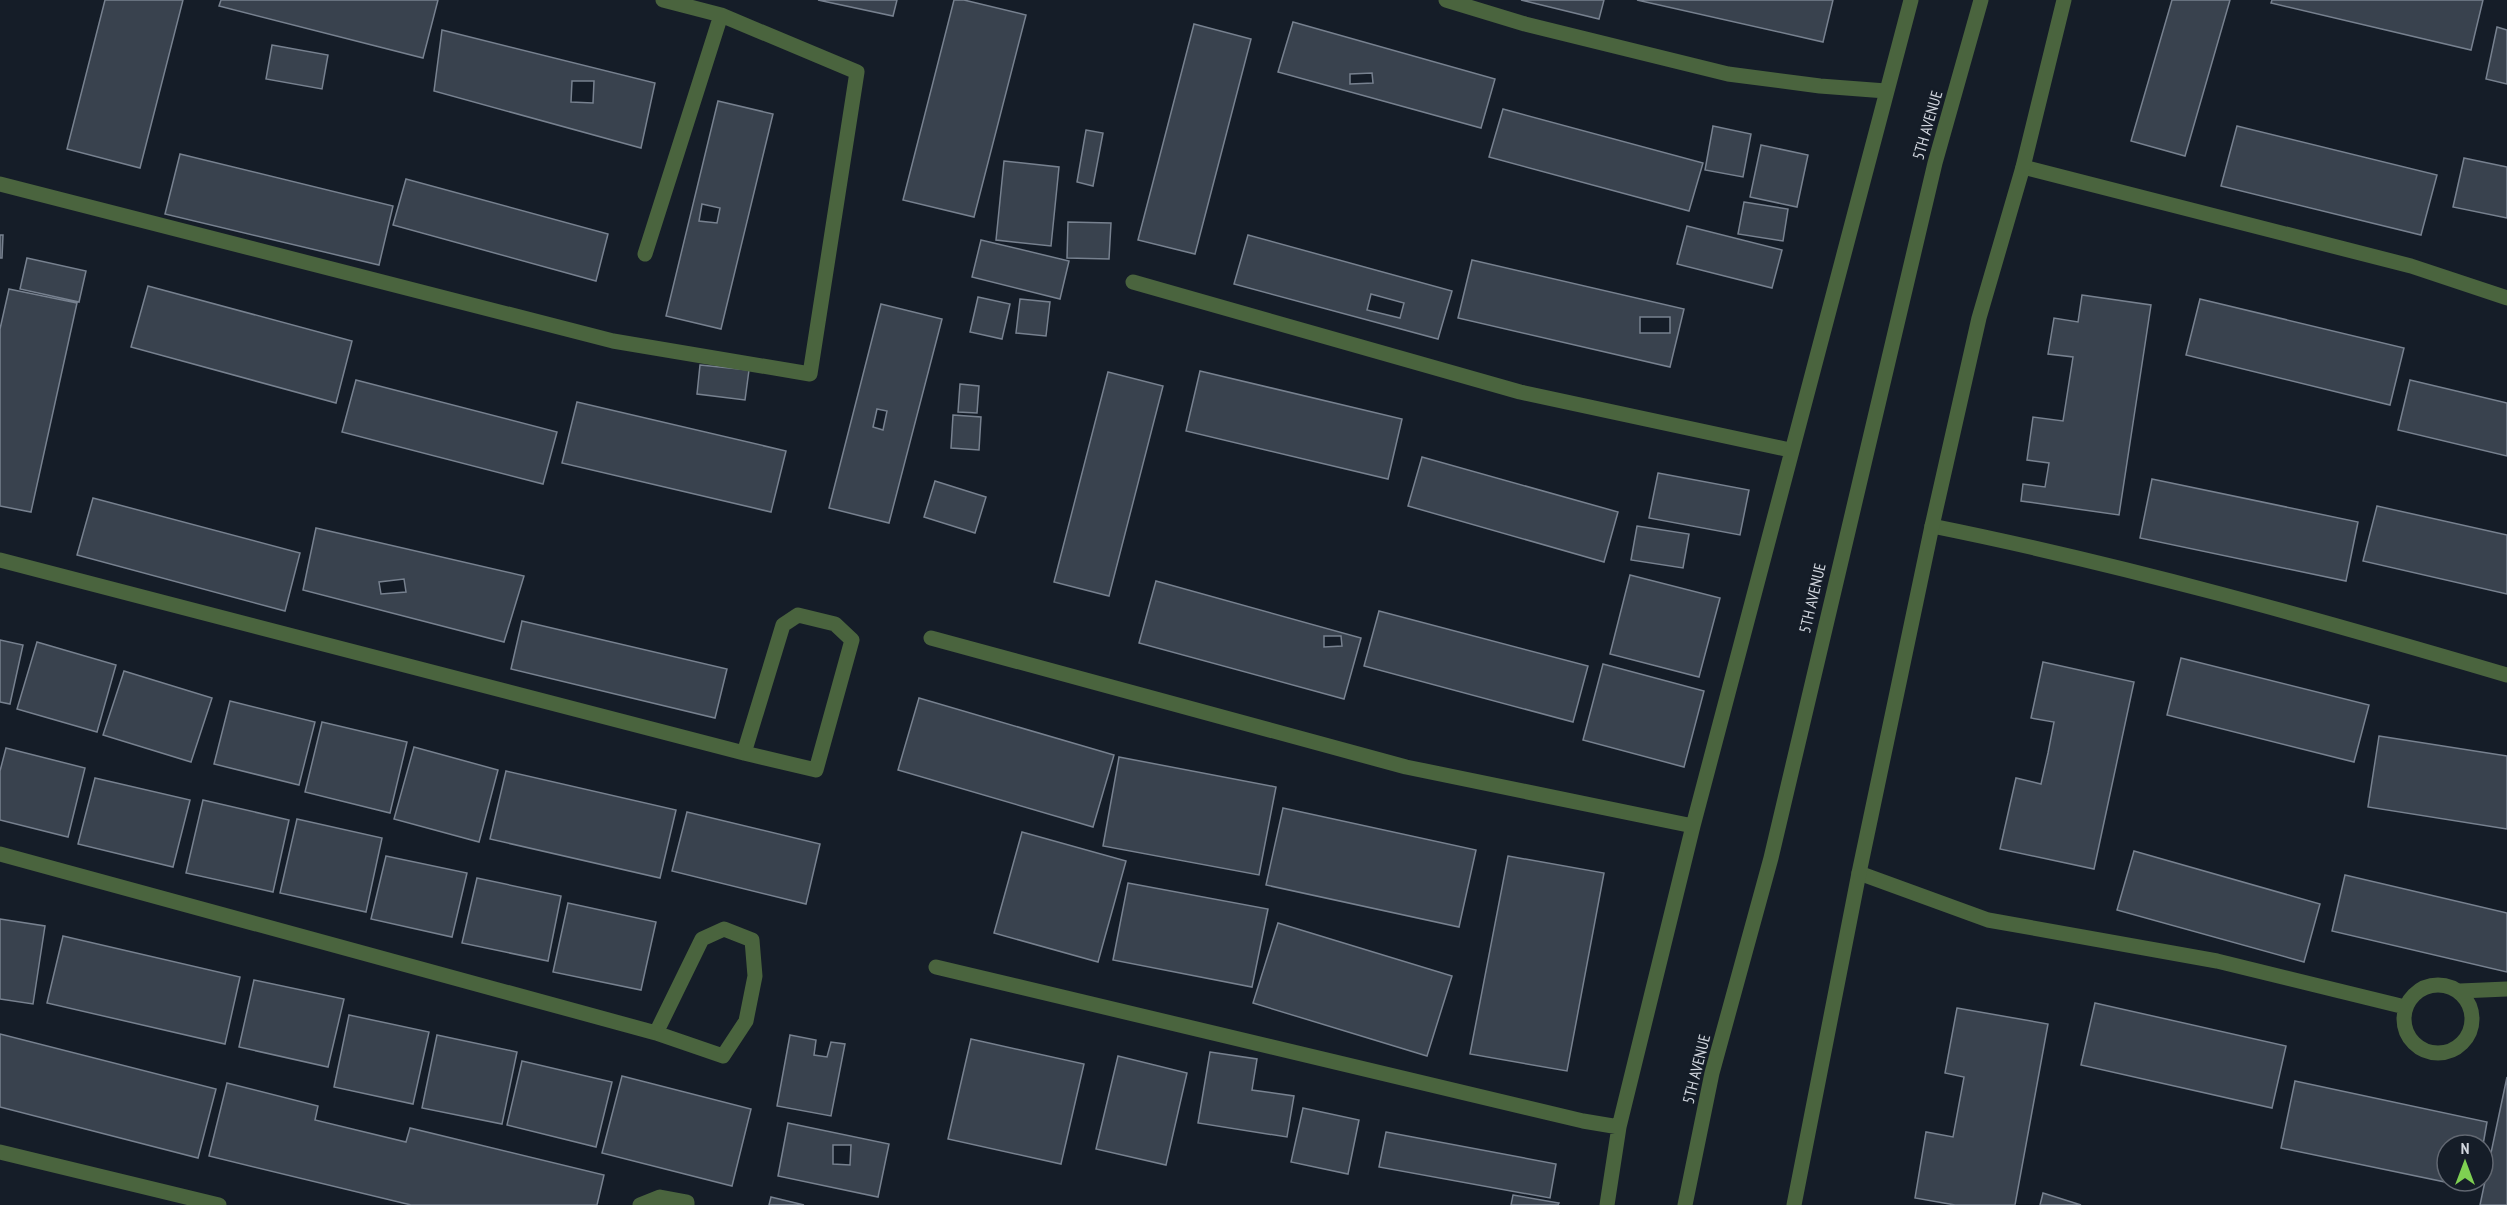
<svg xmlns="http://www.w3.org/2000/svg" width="2507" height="1205" viewBox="0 0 2507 1205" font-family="'PT Sans Narrow',sans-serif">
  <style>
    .building { fill: #39424e; stroke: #77818f; stroke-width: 1.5; fill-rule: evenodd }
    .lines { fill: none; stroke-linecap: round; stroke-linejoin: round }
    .minor { stroke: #4a643e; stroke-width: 15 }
    .tertiary { stroke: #4a643e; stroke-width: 15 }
    .labels { text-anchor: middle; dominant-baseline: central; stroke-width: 5; stroke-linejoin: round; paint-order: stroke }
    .street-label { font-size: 16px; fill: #d2d7df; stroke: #151d28 }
  </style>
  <rect width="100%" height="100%" fill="#151d28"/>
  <path class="building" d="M 105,0 L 183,0 L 140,168 L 67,149 Z
    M 221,0 L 438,0 L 423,58 L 219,6 Z
    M 818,0 L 897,0 L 893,16 Z
    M 954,0 L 964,0 L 1026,15 L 974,217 L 903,200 Z
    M 1521,0 L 1604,0 L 1599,19 Z
    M 1637,0 L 1833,0 L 1823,42 Z
    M 2172,0 L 2230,0 L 2185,156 L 2131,141 Z
    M 2272,0 L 2483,0 L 2471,50 L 2271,3 Z
    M 1293,22 L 1495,79 L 1481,128 L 1278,72 ZM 1372,73 L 1373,83 L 1350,84 L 1350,74 Z
    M 1194,24 L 1251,39 L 1195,254 L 1138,240 Z
    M 2497,27 L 2507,30 L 2507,84 L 2486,79 Z
    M 442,30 L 655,83 L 641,148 L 434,91 ZM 572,81 L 594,81 L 593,103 L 571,102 Z
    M 272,45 L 328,55 L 322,89 L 266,79 Z
    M 718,101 L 773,114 L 721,329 L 666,316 ZM 702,204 L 720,208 L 717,223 L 699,221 Z
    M 1503,109 L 1703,163 L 1689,211 L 1489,157 Z
    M 1713,126 L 1751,134 L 1743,177 L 1705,170 Z
    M 2237,126 L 2437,175 L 2421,235 L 2221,186 Z
    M 1086,130 L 1103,133 L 1093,186 L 1077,182 Z
    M 1761,145 L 1808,155 L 1797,207 L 1750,197 Z
    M 180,154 L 393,206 L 379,265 L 165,214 Z
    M 2464,158 L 2507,167 L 2507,218 L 2453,207 Z
    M 1004,161 L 1059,167 L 1051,246 L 996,240 Z
    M 406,179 L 608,234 L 596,281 L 393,225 Z
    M 1744,202 L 1788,209 L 1783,241 L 1738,234 Z
    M 1068,222 L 1111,223 L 1109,259 L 1067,258 Z
    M 1687,226 L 1782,250 L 1772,288 L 1677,264 Z
    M 0,235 L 3,235 L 2,258 L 0,258 Z
    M 1248,235 L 1452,291 L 1438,339 L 1234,284 ZM 1371,294 L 1404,303 L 1400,318 L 1367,310 Z
    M 981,240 L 1069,261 L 1060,299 L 972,277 Z
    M 27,258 L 86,271 L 79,302 L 20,289 Z
    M 1472,260 L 1684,309 L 1670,367 L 1458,318 ZM 1640,317 L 1670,317 L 1670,333 L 1640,333 Z
    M 148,286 L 352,341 L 336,403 L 131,347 Z
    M 9,289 L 77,303 L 31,512 L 0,506 L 0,329 Z
    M 2082,295 L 2151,305 L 2119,515 L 2021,501 L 2023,484 L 2045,487 L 2049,463 L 2027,460 L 2033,417 L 2063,421 L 2073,357 L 2048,354 L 2054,318 L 2078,322 Z
    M 978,297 L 1010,304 L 1002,339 L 970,332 Z
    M 1020,299 L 1050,302 L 1046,336 L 1016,333 Z
    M 2200,299 L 2404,348 L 2390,405 L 2186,355 Z
    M 881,304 L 942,319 L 889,523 L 829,508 ZM 877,409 L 887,411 L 883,430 L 873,427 Z
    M 700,365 L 749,370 L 745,400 L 697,394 Z
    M 1200,371 L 1402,419 L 1388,479 L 1186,431 Z
    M 1108,372 L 1163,386 L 1109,596 L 1054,582 Z
    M 356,380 L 557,432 L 543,484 L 342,432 Z
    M 2410,380 L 2507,403 L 2507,456 L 2398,430 Z
    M 960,384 L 979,386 L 977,413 L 958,412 Z
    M 577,402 L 786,451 L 771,512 L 562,463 Z
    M 953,415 L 981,417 L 979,450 L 951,448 Z
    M 1422,457 L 1618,512 L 1604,562 L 1408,506 Z
    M 1658,473 L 1749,490 L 1740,535 L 1649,518 Z
    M 2152,479 L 2358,522 L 2346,581 L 2140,538 Z
    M 935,481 L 986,497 L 975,533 L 924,517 Z
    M 93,498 L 300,553 L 285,611 L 77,555 Z
    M 2377,506 L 2507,535 L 2507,594 L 2363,561 Z
    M 1637,526 L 1689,534 L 1683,568 L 1631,560 Z
    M 316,528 L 524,576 L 504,642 L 303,590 ZM 404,579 L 406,592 L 381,594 L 379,582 Z
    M 1630,575 L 1720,598 L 1699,677 L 1610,654 Z
    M 1156,581 L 1361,638 L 1344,699 L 1139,643 ZM 1324,636 L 1341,636 L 1342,646 L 1324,647 Z
    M 1379,611 L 1588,666 L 1573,722 L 1364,666 Z
    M 522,621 L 727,669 L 715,718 L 511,669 Z
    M 0,640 L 23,645 L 10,704 L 0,702 Z
    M 37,642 L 116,665 L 97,732 L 17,709 Z
    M 2181,658 L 2369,705 L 2354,762 L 2167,715 Z
    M 2043,662 L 2134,682 L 2094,869 L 2000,849 L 2016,778 L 2041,784 L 2048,753 L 2054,722 L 2031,718 Z
    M 1603,664 L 1704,691 L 1684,767 L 1583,740 Z
    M 124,671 L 212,698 L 191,762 L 103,735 Z
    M 919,698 L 1114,755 L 1093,827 L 898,770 Z
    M 230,701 L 315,722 L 299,785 L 214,764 Z
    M 322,722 L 407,742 L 390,813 L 305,792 Z
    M 2379,736 L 2507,756 L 2507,829 L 2368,807 Z
    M 414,747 L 498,770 L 479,842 L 394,819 Z
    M 6,748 L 85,768 L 68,837 L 0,820 L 0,771 Z
    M 1119,757 L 1276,787 L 1259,875 L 1103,846 Z
    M 506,771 L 676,810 L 660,878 L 490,839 Z
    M 95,778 L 190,800 L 173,867 L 78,844 Z
    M 203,800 L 289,820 L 273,892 L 186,873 Z
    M 1283,808 L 1476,850 L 1459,927 L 1266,885 Z
    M 687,812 L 820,844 L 806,904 L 672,871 Z
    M 297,819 L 382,838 L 366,912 L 280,893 Z
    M 1022,832 L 1126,861 L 1098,962 L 994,933 Z
    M 2134,851 L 2320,904 L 2304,962 L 2117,910 Z
    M 386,856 L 467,873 L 452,937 L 371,919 Z
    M 1508,856 L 1604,873 L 1567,1071 L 1470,1054 Z
    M 2345,875 L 2507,913 L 2507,972 L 2332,931 Z
    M 477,878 L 561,896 L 548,961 L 462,943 Z
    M 1128,883 L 1268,909 L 1252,987 L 1113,960 Z
    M 568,903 L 656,922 L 641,990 L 553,972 Z
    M 0,919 L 45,926 L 33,1004 L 0,999 Z
    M 1278,923 L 1452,976 L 1427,1056 L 1253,1003 Z
    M 63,936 L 240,977 L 225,1044 L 47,1003 Z
    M 254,980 L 344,999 L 328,1067 L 239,1047 Z
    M 2095,1003 L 2286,1046 L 2272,1108 L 2081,1065 Z
    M 1957,1008 L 2048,1024 L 2015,1205 L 1955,1205 L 1915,1198 L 1926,1132 L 1953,1137 L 1964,1077 L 1945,1073 Z
    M 349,1015 L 429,1032 L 413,1104 L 334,1087 Z
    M 0,1034 L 216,1089 L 198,1158 L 0,1107 Z
    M 437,1035 L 517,1052 L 502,1124 L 422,1108 Z
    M 790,1035 L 816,1040 L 814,1055 L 827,1057 L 831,1042 L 845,1044 L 831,1116 L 777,1106 Z
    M 971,1039 L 1084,1064 L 1061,1164 L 948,1139 Z
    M 1210,1052 L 1257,1059 L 1252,1090 L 1294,1096 L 1287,1137 L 1198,1123 Z
    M 1118,1056 L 1187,1073 L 1166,1165 L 1096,1149 Z
    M 522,1061 L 612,1082 L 596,1147 L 507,1125 Z
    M 622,1076 L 751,1109 L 732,1186 L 602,1153 Z
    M 2507,1077 L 2507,1205 L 2480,1205 Z
    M 2295,1081 L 2487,1122 L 2483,1145 L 2447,1145 L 2447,1181 L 2475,1181 L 2474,1188 L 2281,1148 Z
    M 227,1083 L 318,1106 L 315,1120 L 406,1142 L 410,1128 L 604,1175 L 597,1205 L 411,1205 L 209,1156 Z
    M 1303,1108 L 1359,1120 L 1348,1174 L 1291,1162 Z
    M 788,1123 L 889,1144 L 878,1197 L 778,1176 ZM 833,1145 L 851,1145 L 850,1165 L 833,1164 Z
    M 1386,1132 L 1556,1164 L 1550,1198 L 1379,1167 Z
    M 2043,1193 L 2081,1205 L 2040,1205 Z
    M 1513,1195 L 1559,1203 L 1558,1205 L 1511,1205 Z
    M 771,1197 L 804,1205 L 769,1205 Z"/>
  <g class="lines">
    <path class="minor" d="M 1446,0 L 1525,24 L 1728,74 L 1820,86 L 1886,91
      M 2023,167 L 2411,266 L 2507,298
      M 0,184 L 613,341 L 810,374 L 857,72 L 721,15 L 663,0
      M 645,254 L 721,15
      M 1133,282 L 1520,392 L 1790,450
      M 1932,526 C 2126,565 2317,619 2507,675
      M 0,560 L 744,753 L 816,770 L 852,640 L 835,624 L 798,615 L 783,625 L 744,753
      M 931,638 L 1406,767 L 1693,826
      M 0,854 L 656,1033 L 723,1056 L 746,1021 L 755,976 L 752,940 L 724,929 L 702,939 L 656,1033
      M 1859,873 L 1988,920 L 2217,961 L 2405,1007
      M 936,967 L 1583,1121 L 1619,1127
      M2404 1019a34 34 0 1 1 68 0a34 34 0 1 1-68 0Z
      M 2460,991 L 2507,989
      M 0,1152 L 219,1205
      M 640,1205 L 660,1197 L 687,1202 L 687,1205
      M 1607,1205 L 1619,1127 L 1693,826 L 1911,0"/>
    <path class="tertiary" d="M 1685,1205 L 1712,1073 L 1771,858 L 1935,163 L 1981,0
      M 1794,1205 L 1859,873 L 1932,526 L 1979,318 L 2023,167 L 2064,0"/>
  </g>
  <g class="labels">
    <g class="street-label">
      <text transform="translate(1927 125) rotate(-74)">5TH AVENUE</text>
      <text transform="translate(1812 598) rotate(-77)">5TH AVENUE</text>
      <text transform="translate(1696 1069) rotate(-76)">5TH AVENUE</text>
    </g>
  </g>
  <g transform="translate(2465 1163)"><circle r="28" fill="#151d28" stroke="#616771" stroke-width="1.5"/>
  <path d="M0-4.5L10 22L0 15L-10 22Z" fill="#7fd052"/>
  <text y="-9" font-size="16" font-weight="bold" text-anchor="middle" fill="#d2d7df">N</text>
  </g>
</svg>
